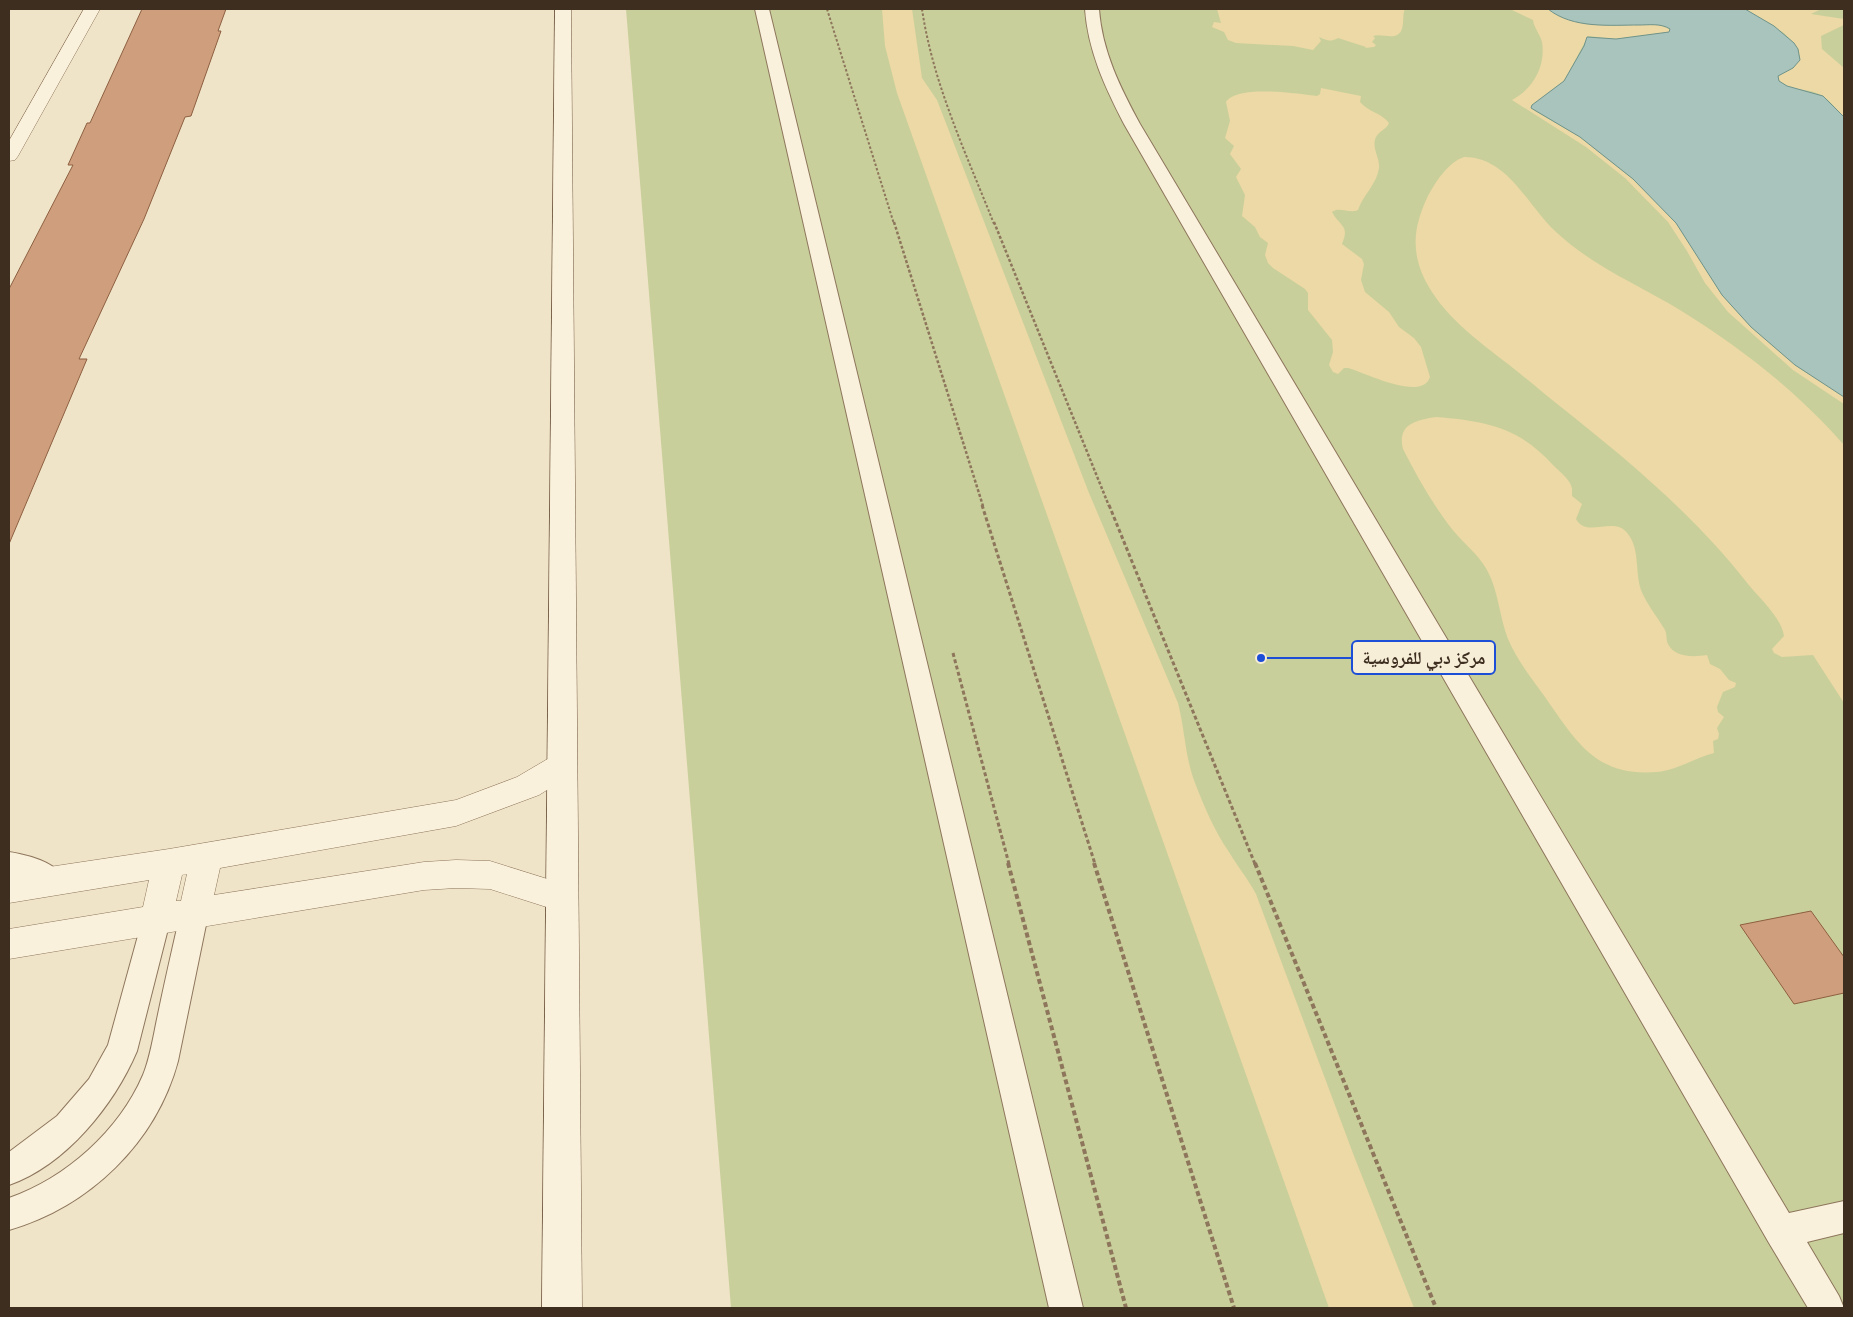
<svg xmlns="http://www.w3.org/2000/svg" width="1853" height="1317" viewBox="0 0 1853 1317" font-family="Georgia,'Noto Naskh Arabic',serif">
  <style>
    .green { fill: #c9cf9b }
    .sand { fill: #ecd9a5 }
    .water { fill: #a9c4bc; stroke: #6f938a }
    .building { fill: #cf9f7d; stroke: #8d5f41 }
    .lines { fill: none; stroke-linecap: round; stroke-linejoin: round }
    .lane-casing { stroke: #8d765c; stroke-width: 2 }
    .street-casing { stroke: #8d765c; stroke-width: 1 }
    .secondary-casing { stroke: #6f573f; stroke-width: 1 }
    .path-far3 { stroke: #8d765c; stroke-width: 2; stroke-dasharray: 2.5 2; stroke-linecap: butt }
    .path-far2 { stroke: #8d765c; stroke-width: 2.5; stroke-dasharray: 3 2; stroke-linecap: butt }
    .path-far1 { stroke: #8d765c; stroke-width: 3; stroke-dasharray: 4 2.5; stroke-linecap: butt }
    .path { stroke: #8d765c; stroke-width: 4; stroke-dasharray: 5 3; stroke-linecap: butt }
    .lane { fill: #faf1dc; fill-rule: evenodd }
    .street { fill: #faf1dc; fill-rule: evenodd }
    .secondary { fill: #faf1dc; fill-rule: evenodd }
    .leader { fill: none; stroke: #1d4ed8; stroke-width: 2 }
    .callout-dot { fill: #1d4ed8; stroke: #f7eed8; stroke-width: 2 }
    .callout { fill: #f7eed8; stroke: #1d4ed8; stroke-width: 2 }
    .callout-label { font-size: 18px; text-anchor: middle; font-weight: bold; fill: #3d2e20 }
  </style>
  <rect width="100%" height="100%" fill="#f0e4c8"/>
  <path class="green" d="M 626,9 L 1844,9 L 1844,1308 L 731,1308 Z"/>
  <path class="sand" d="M 882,9 L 912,9 L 922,78 L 937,100 L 1089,493 L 1178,703 C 1185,730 1185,757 1195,783 C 1204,806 1215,832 1229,852 C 1238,867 1248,879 1256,894 L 1354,1156 L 1414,1308 L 1329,1308 L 897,93 L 885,46 Z
    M 1217,9 L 1405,9 C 1401,16 1407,34 1394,36 C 1387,37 1380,34 1373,36 L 1375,38 L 1372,42 L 1376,45 L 1374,47 L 1365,48 L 1366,47 L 1338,38 C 1330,42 1328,41 1319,37 L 1321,41 L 1313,50 L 1293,46 L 1236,43 L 1228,40 L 1224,32 L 1212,27 L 1214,22 L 1221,23 Z
    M 1510,9 L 1548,9 L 1566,19 L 1599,25 L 1658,25 L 1670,29 L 1669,32 L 1616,39 L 1588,36 L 1564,81 L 1543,97 L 1533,110 L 1580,137 L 1633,179 L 1676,223 L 1722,295 L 1751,327 L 1795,365 L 1844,397 L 1844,404 L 1793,370 L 1728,312 L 1705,283 L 1687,251 L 1668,222 L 1625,178 L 1586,147 L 1512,100 C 1533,89 1546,66 1542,42 C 1540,34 1534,28 1533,20 Z
    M 1745,9 L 1821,9 L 1811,14 L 1844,19 L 1844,25 L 1821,36 L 1822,49 L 1844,68 L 1844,117 C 1837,110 1830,100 1821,95 C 1808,87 1786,92 1777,78 L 1783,73 L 1794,43 L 1784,33 Z
    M 1321,88 L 1361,96 L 1360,102 C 1368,112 1382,113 1389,123 C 1387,129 1379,131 1376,137 C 1371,148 1380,157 1379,168 C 1377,184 1363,195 1358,210 C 1350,214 1339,206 1332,212 C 1340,227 1350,225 1342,244 L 1362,259 L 1364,264 L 1361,280 L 1365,292 L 1389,312 L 1399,327 L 1414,338 L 1421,347 L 1430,377 C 1422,402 1366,373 1348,368 L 1344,368 L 1338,374 L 1333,372 L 1329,365 L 1333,352 L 1332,340 L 1308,310 L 1308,293 L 1305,289 L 1273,268 L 1268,263 L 1265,255 L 1268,243 L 1260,237 L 1255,227 L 1242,216 L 1245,195 L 1236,177 L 1241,169 L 1230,154 L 1234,146 L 1225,138 L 1230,121 L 1226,102 C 1237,84 1299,94 1317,96 L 1320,94 Z
    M 1464,157 C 1508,157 1527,205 1555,231 C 1592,266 1637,284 1680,310 C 1740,347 1798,392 1844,445 L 1844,703 L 1813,655 L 1782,657 L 1774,653 L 1772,649 L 1784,636 C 1781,617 1760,599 1748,584 C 1695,516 1628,460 1561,407 C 1543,393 1526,378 1508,364 C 1477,340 1442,315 1424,278 C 1411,250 1414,226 1427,198 C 1434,184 1448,162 1464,157 Z
    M 1436,417 C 1485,421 1519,427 1553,465 C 1558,470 1572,481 1572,489 C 1572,491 1572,493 1572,496 L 1582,504 L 1576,519 C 1587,539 1614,515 1628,534 C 1640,549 1635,572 1641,590 C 1647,605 1657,616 1665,630 C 1667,634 1666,640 1668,644 C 1675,658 1694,657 1707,655 L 1710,664 L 1720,669 L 1729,680 L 1736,683 L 1735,687 L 1723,692 L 1717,707 L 1718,712 L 1724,717 L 1717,728 L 1719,734 L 1718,739 L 1713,741 L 1714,753 C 1694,758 1678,770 1657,772 C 1595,777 1576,741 1545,697 C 1531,678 1517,660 1508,639 C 1499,616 1499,592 1487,570 C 1477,552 1460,541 1448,524 C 1431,501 1416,475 1403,449 C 1397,425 1415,420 1436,417 Z"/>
  <path class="water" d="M 1548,9 L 1745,9 L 1774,26 L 1794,43 L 1798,49 L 1800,60 L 1793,68 L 1778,76 L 1779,81 L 1787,86 L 1823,96 L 1844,117 L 1844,397 L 1795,365 L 1751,327 L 1722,295 L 1676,223 L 1633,179 L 1580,137 L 1531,108 L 1532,105 L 1564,81 L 1584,46 L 1587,37 L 1616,39 L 1669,32 L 1670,29 C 1661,23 1649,25 1639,25 C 1610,25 1573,29 1548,9 Z"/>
  <path class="building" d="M 142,9 L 226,9 L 218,31 L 221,31 L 191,116 L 185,117 L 144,219 L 79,359 L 87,359 L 9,544 L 9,289 L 73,165 L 68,165 L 87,123 L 90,123 Z
    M 1811,911 L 1844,957 L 1844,993 L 1794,1004 L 1740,925 Z"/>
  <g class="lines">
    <defs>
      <path id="lane" d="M 755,9 L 769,9 L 1083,1308 L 1049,1308 Z
        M 1085,9 L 1099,9 C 1102,51 1120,87 1140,124 L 1789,1213 L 1844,1201 L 1844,1233 L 1807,1242 L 1839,1296 L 1844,1308 L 1808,1308 L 1769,1243 L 1124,124 C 1105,87 1088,51 1085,9 Z
        M 9,852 C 28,855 57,862 66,881 L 62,890 L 52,894 L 25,880 L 9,876 Z
        M 194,902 L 204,906 L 208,915 L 178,1061 C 156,1143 89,1207 9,1230 L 9,1198 C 66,1178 119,1131 143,1075 C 150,1058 153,1038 157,1019 C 164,985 172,950 180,915 L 184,906 Z
        M 156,908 L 166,912 L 170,921 L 137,1051 C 114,1105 66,1165 9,1185 L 9,1152 L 57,1116 L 89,1079 L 108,1045 L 142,921 L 146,912 Z"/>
      <path id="street" d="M 84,9 L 100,9 L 18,156 L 15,160 L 9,161 L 9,141 Z
        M 561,753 L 571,757 L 576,766 L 571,775 L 539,795 L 456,826 L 220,868 L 214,895 L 424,862 L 456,860 L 490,861 L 573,887 L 578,897 L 573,907 L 562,912 L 490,889 L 456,888 L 424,890 L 9,959 L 9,929 L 143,907 L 149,880 L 9,903 L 9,873 L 169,849 L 456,800 L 517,777 L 551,757 ZM 187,874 L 181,901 L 176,901 L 182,875 Z"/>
      <path id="secondary" d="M 555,9 L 571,9 L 582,1308 L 542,1308 Z"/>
    </defs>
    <use href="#lane" class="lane-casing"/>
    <use href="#street" class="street-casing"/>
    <use href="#secondary" class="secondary-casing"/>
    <path class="path-far3" d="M 827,9 L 894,224
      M 922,9 C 933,84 966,153 994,224"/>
    <path class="path-far2" d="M 894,222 L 983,506
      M 994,222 L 1109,506"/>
    <path class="path-far1" d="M 982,505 L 1095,864
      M 1109,505 L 1255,864
      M 953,653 L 1009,864"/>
    <path class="path" d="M 1008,863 L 1126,1308
      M 1094,863 L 1234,1308
      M 1255,863 L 1436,1308"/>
    <use href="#lane" class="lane"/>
    <use href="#street" class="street"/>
    <use href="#secondary" class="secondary"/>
  </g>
  <path class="leader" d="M1261 658L1352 658"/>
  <circle class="callout-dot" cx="1261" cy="658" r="5"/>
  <rect class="callout" x="1352" y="641" width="143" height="33" rx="5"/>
  <g class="callout-label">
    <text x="1424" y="664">مركز دبي للفروسية</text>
  </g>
  <rect width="1853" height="1317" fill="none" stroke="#3d2e20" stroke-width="20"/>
</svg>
